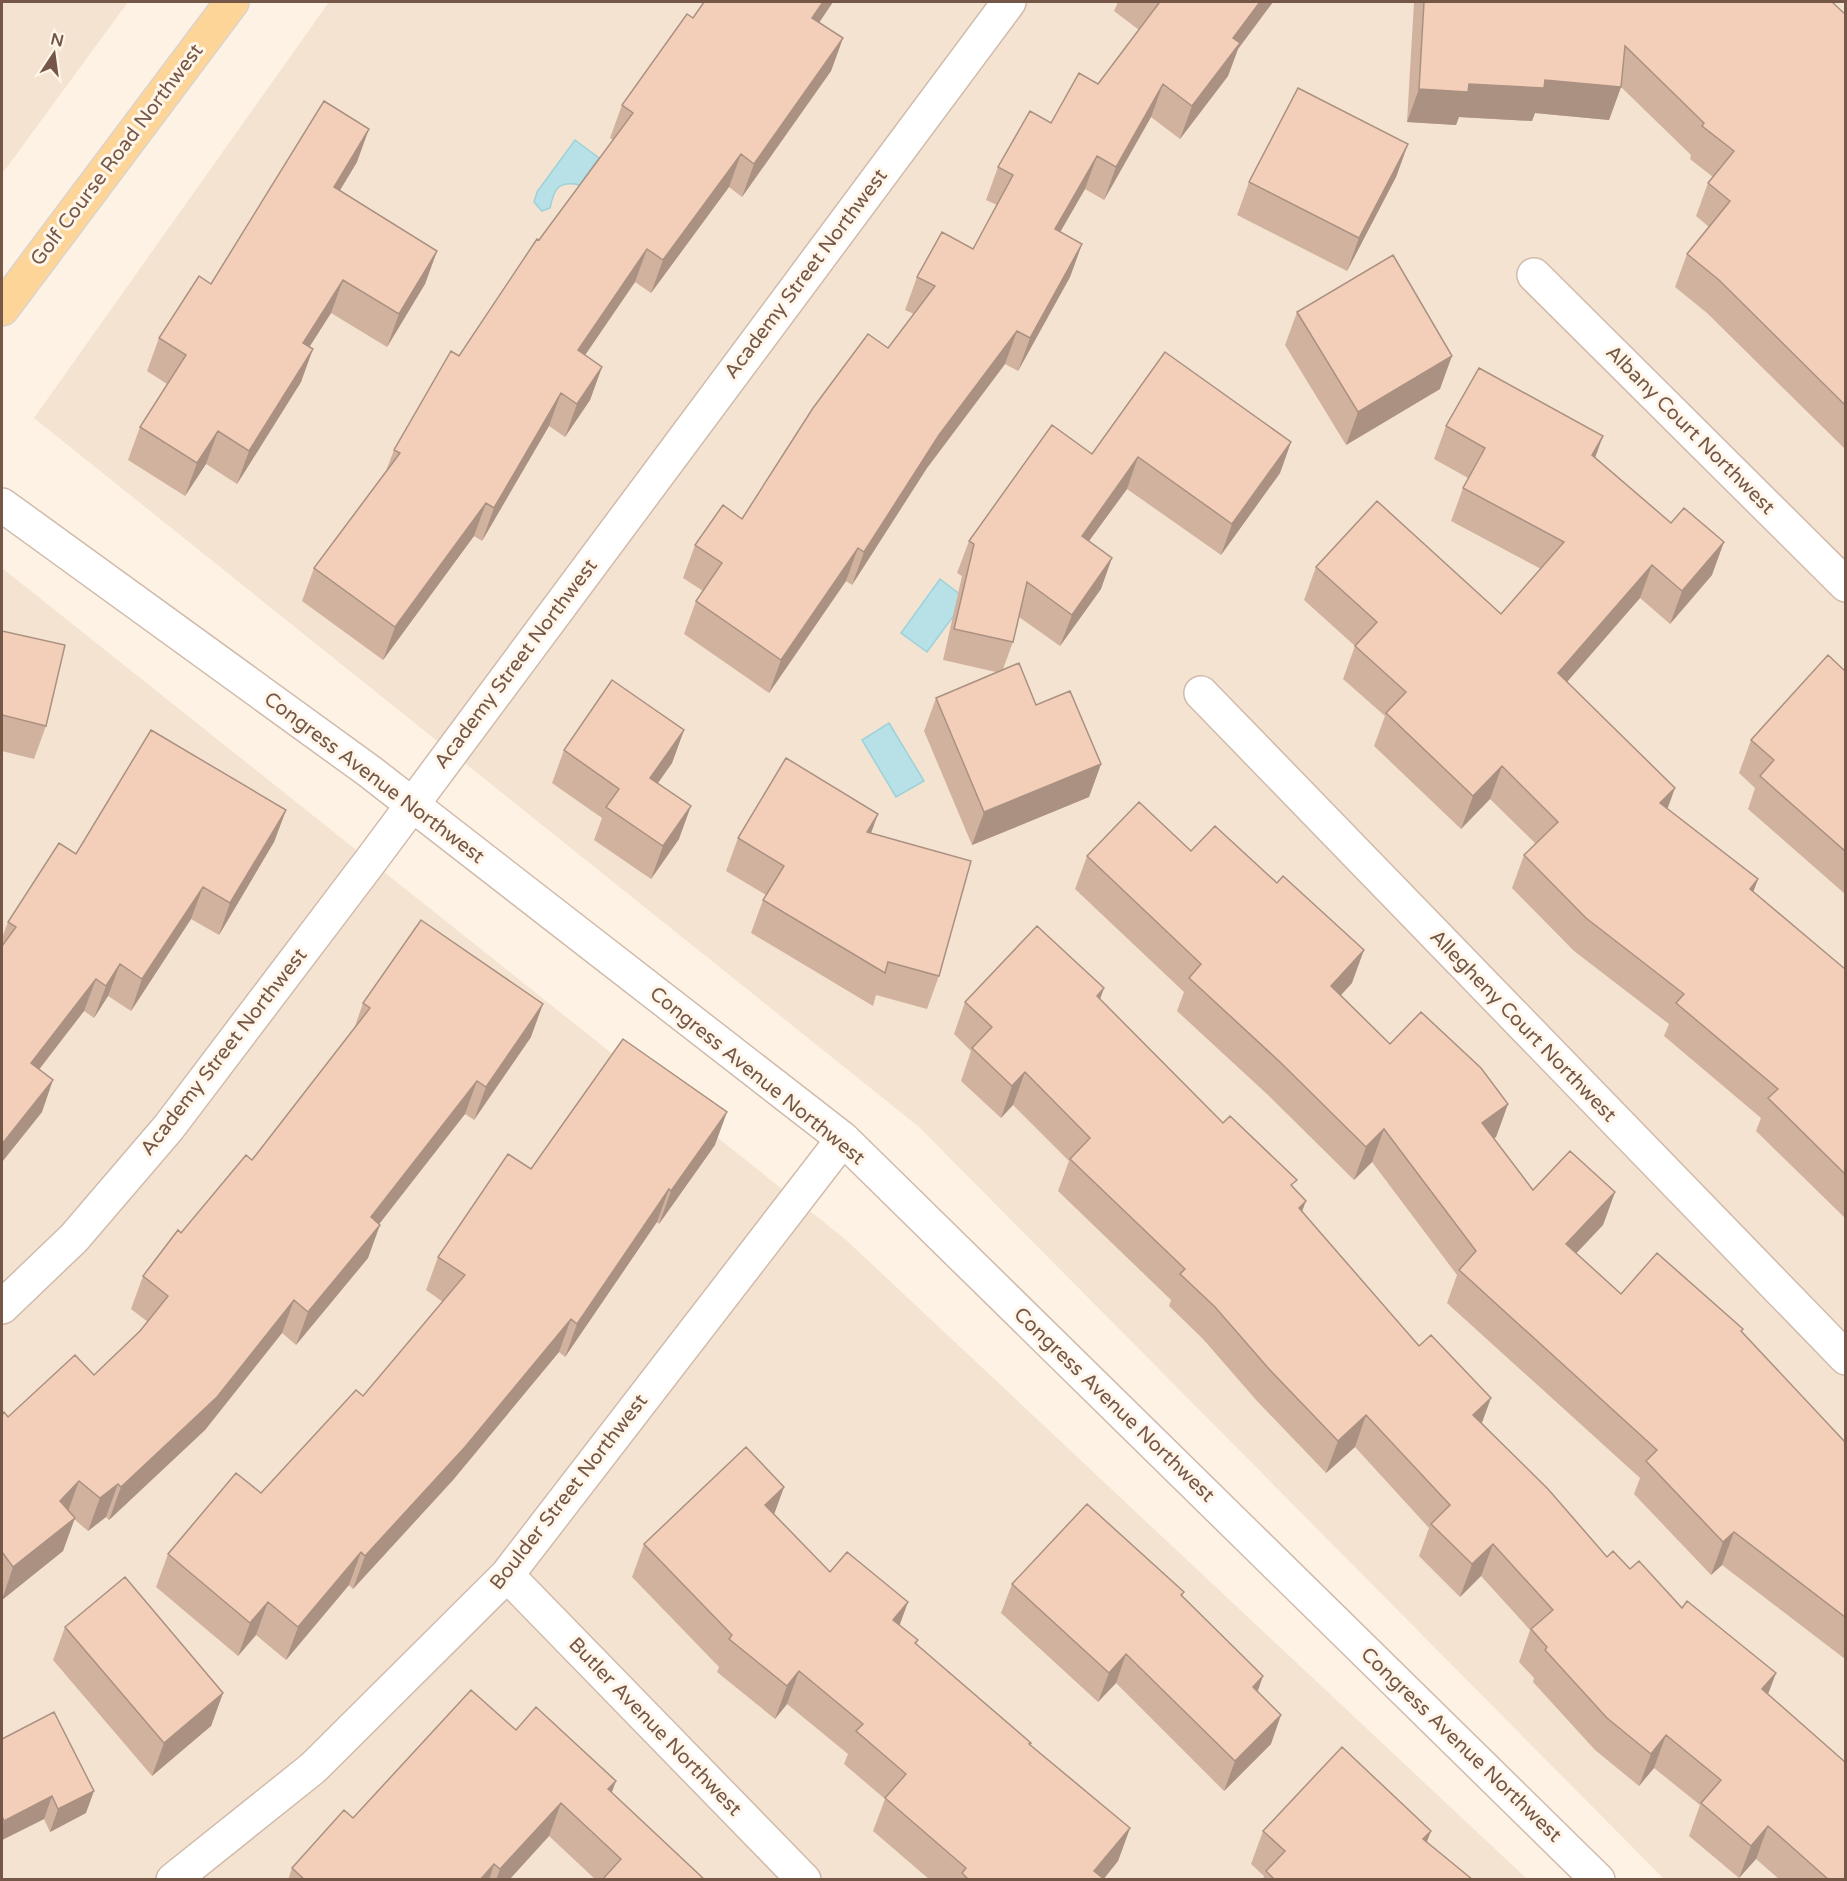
<svg xmlns="http://www.w3.org/2000/svg" width="1847" height="1881" viewBox="0 0 1847 1881" font-family="'Varela Round',sans-serif">
  <style>
    .residential { fill: #f5e3d1 }
    .water { fill: #b7e1e7; stroke: #9dd1d9; stroke-width: 1.5 }
    .lines { fill: none; stroke-linecap: round; stroke-linejoin: round }
    .minor-casing { stroke: #d0bbac; stroke-width: 36 }
    .major-casing { stroke: #dbd3cf; stroke-width: 36 }
    .minor { stroke: #fff; stroke-width: 33 }
    .major { stroke: #fdd599; stroke-width: 33 }
    .wall { fill: #d1b29f }
    .shaded-wall { fill: #aa9182 }
    .building { fill: #f3cfb9; stroke: #aa9182; stroke-width: 1.5 }
    .labels { text-anchor: middle; dominant-baseline: central; stroke-width: 6; stroke-linejoin: round; paint-order: stroke }
    .street-label { font-size: 20px; fill: #755748; stroke: #fff6e9 }
  </style>
  <rect width="100%" height="100%" fill="#fdf2e3"/>
  <path class="residential" d="M 2,2 L 128,2 L 2,174 Z
    M 329,2 L 1845,2 L 1845,1879 L 1664,1879 L 919,1127 L 34,418 Z
    M 2,568 L 845,1239 L 1527,1879 L 2,1879 Z"/>
  <path class="water" d="M 575,140 L 599,158 L 580,185 C 558,180 554,189 550,208 L 542,211 L 534,202 L 537,192 Z
    M 940,579 L 966,599 L 927,652 L 901,633 Z
    M 889,723 L 924,781 L 896,797 L 862,740 Z"/>
  <g class="lines">
    <defs>
      <path id="minor" d="M 1534,275 L 1846,585
        M 2,505 L 369,771 L 843,1139 L 1598,1880
        M 1201,693 L 1846,1358
        M 2,1307 L 74,1238 L 169,1127 L 372,859 L 1009,2
        M 507,1575 L 804,1880
        M 173,1880 L 313,1768 L 507,1575 L 843,1139"/>
      <path id="major" d="M 2,309 L 232,2"/>
    </defs>
    <use href="#minor" class="minor-casing"/>
    <use href="#major" class="major-casing"/>
    <use href="#minor" class="minor"/>
    <use href="#major" class="major"/>
  </g>
  <path class="wall" d="M 704,2 L 833,2 L 819,22 L 843,38 L 831,71 L 742,197 L 729,187 L 651,293 L 635,282 L 585,355 L 602,367 L 590,400 L 565,437 L 549,426 L 482,541 L 474,536 L 383,660 L 302,601 L 314,568 L 386,471 L 394,450 L 539,240 L 613,140 L 610,138 L 622,105 L 693,18 Z
    M 1118,2 L 1273,2 L 1238,49 L 1228,76 L 1180,139 L 1151,117 L 1104,200 L 1085,189 L 1060,232 L 1082,244 L 1070,277 L 1018,371 L 1005,364 L 927,468 L 852,585 L 846,581 L 769,693 L 684,634 L 696,601 L 703,591 L 683,578 L 695,545 L 742,519 L 888,348 L 914,314 L 905,310 L 917,277 L 973,249 L 997,205 L 986,200 L 998,167 L 1098,84 L 1139,30 L 1114,11 Z
    M 1414,2 L 1832,2 L 1845,14 L 1845,449 L 1707,313 L 1675,287 L 1687,254 L 1709,227 L 1696,216 L 1708,183 L 1713,177 L 1690,159 L 1691,155 L 1621,87 L 1609,120 L 1535,113 L 1532,121 L 1459,117 L 1456,125 L 1407,122 Z
    M 1408,144 L 1396,177 L 1347,271 L 1237,215 L 1249,182 Z
    M 357,162 L 340,190 L 437,251 L 425,284 L 387,347 L 331,313 L 309,347 L 301,382 L 237,484 L 206,464 L 185,496 L 128,460 L 140,427 L 167,384 L 147,371 L 159,338 L 211,284 Z
    M 1297,312 L 1440,389 L 1346,445 L 1285,345 Z
    M 1446,426 L 1595,457 L 1712,575 L 1670,624 L 1640,598 L 1567,682 L 1667,808 L 1758,879 L 1753,892 L 1845,969 L 1845,1218 L 1756,1131 L 1761,1118 L 1664,1036 L 1669,1024 L 1574,951 L 1512,888 L 1524,855 L 1536,844 L 1490,799 L 1461,829 L 1374,746 L 1385,716 L 1343,679 L 1355,646 L 1304,600 L 1316,567 L 1501,614 L 1541,569 L 1451,521 L 1463,488 L 1468,478 L 1434,459 Z
    M 1291,442 L 1280,473 L 1221,555 L 1127,489 L 1089,541 L 1101,589 L 1060,646 L 1019,617 L 1013,642 L 1003,669 L 1036,705 L 1101,764 L 1089,797 L 972,845 L 924,731 L 936,698 L 996,672 L 943,660 L 962,576 L 957,573 L 969,541 L 1092,454 Z
    M 2,631 L 46,726 L 34,759 L 2,751 Z
    M 1845,671 L 1845,894 L 1748,809 L 1755,788 L 1739,773 L 1751,740 Z
    M 684,730 L 672,763 L 658,783 L 679,839 L 651,879 L 594,840 L 602,818 L 552,783 L 564,750 Z
    M 286,810 L 274,842 L 219,935 L 191,919 L 131,1011 L 108,996 L 94,1018 L 84,1011 L 39,1070 L 42,1112 L 2,1162 L 2,938 L 8,922 L 76,854 Z
    M 871,834 L 939,976 L 927,1009 L 876,995 L 873,1006 L 751,933 L 763,900 L 766,895 L 726,871 L 738,838 Z
    M 1191,851 L 1352,983 L 1341,995 L 1390,1044 L 1508,1104 L 1496,1137 L 1494,1138 L 1533,1190 L 1615,1192 L 1603,1225 L 1576,1253 L 1621,1294 L 1743,1329 L 1742,1332 L 1845,1442 L 1845,1659 L 1722,1565 L 1711,1575 L 1634,1494 L 1640,1478 L 1447,1303 L 1457,1275 L 1372,1162 L 1354,1180 L 1268,1095 L 1177,1011 L 1184,992 L 1075,889 L 1087,856 Z
    M 1104,988 L 1100,999 L 1223,1123 L 1294,1188 L 1302,1211 L 1482,1423 L 1607,1557 L 1630,1569 L 1682,1608 L 1768,1694 L 1845,1880 L 1780,1880 L 1756,1859 L 1739,1878 L 1689,1836 L 1700,1805 L 1654,1768 L 1639,1786 L 1595,1750 L 1533,1682 L 1534,1678 L 1519,1662 L 1530,1630 L 1481,1576 L 1460,1597 L 1419,1556 L 1429,1528 L 1355,1447 L 1326,1473 L 1257,1401 L 1203,1339 L 1169,1306 L 1171,1300 L 1058,1191 L 1069,1161 L 1013,1105 L 1001,1118 L 961,1081 L 971,1051 L 954,1034 L 965,1002 Z
    M 363,1003 L 531,1037 L 474,1120 L 465,1114 L 379,1223 L 368,1258 L 296,1345 L 282,1333 L 205,1430 L 109,1520 L 106,1517 L 88,1531 L 74,1519 L 63,1551 L 2,1600 L 2,1415 L 8,1417 L 94,1375 L 140,1331 L 148,1322 L 131,1309 L 143,1276 L 181,1233 L 252,1160 L 354,1029 Z
    M 715,1145 L 659,1224 L 657,1222 L 565,1357 L 559,1352 L 453,1480 L 353,1589 L 349,1585 L 286,1660 L 256,1635 L 238,1656 L 156,1587 L 168,1554 L 261,1493 L 363,1396 L 443,1302 L 426,1290 L 438,1257 L 531,1169 Z
    M 784,1487 L 774,1514 L 830,1572 L 908,1602 L 899,1625 L 918,1640 L 916,1644 L 1031,1743 L 1030,1745 L 1130,1828 L 1118,1861 L 1103,1878 L 1105,1880 L 930,1880 L 873,1831 L 885,1799 L 844,1764 L 848,1754 L 787,1704 L 775,1719 L 717,1672 L 719,1667 L 632,1577 L 644,1544 Z
    M 1012,1584 L 1184,1592 L 1182,1597 L 1271,1744 L 1224,1791 L 1116,1683 L 1098,1702 L 1001,1613 Z
    M 65,1627 L 223,1693 L 211,1726 L 152,1776 L 53,1660 Z
    M 516,1730 L 616,1781 L 611,1792 L 705,1880 L 596,1880 L 549,1836 L 509,1880 L 288,1880 L 292,1868 L 353,1818 Z
    M 2,1739 L 86,1813 L 50,1832 L 44,1819 L 2,1840 Z
    M 1263,1831 L 1427,1842 L 1473,1880 L 1263,1880 L 1264,1876 L 1251,1864 Z"/>
  <path class="shaded-wall" d="M 823,2 L 833,2 L 800,51 L 812,18 Z
    M 1260,2 L 1273,2 L 1238,49 L 1228,76 L 1180,139 L 1192,106 L 1233,38 Z
    M 843,38 L 831,71 L 742,197 L 754,164 Z
    M 1545,80 L 1621,87 L 1609,120 L 1535,113 L 1532,121 L 1459,117 L 1456,125 L 1407,122 L 1419,89 L 1469,84 Z
    M 1163,84 L 1151,117 L 1104,200 L 1116,167 Z
    M 369,129 L 357,162 L 322,220 L 334,187 Z
    M 1408,144 L 1396,177 L 1347,271 L 1359,238 Z
    M 741,154 L 729,187 L 651,293 L 663,260 Z
    M 1097,156 L 1085,189 L 1043,262 L 1055,229 Z
    M 1082,244 L 1070,277 L 1018,371 L 1030,338 Z
    M 647,249 L 635,282 L 566,383 L 578,350 Z
    M 437,251 L 425,284 L 387,347 L 399,314 Z
    M 343,280 L 331,313 L 291,376 L 303,343 Z
    M 1017,331 L 1005,364 L 927,468 L 852,585 L 864,552 L 939,435 Z
    M 313,349 L 301,382 L 237,484 L 249,451 Z
    M 1452,356 L 1440,389 L 1346,445 L 1358,412 Z
    M 602,367 L 590,400 L 565,437 L 577,404 Z
    M 561,393 L 549,426 L 482,541 L 494,508 Z
    M 218,431 L 206,464 L 185,496 L 197,463 Z
    M 1603,436 L 1591,469 L 1592,455 Z
    M 1291,442 L 1280,473 L 1221,555 L 1232,524 Z
    M 1138,457 L 1127,489 L 1070,567 L 1082,536 Z
    M 486,503 L 474,536 L 383,660 L 395,627 Z
    M 1724,542 L 1712,575 L 1670,624 L 1682,591 Z
    M 858,548 L 846,581 L 769,693 L 781,660 Z
    M 1112,558 L 1101,589 L 1060,646 L 1072,615 Z
    M 1652,565 L 1640,598 L 1546,706 L 1558,673 Z
    M 684,730 L 672,763 L 638,811 L 650,778 Z
    M 1101,764 L 1089,797 L 972,845 L 984,812 Z
    M 1502,766 L 1490,799 L 1461,829 L 1473,796 Z
    M 1675,788 L 1663,821 L 1660,803 Z
    M 691,806 L 679,839 L 651,879 L 663,846 Z
    M 286,810 L 274,842 L 219,935 L 230,903 Z
    M 878,814 L 866,847 L 867,832 Z
    M 1758,879 L 1746,912 L 1750,889 Z
    M 203,887 L 191,919 L 131,1011 L 142,979 Z
    M 1364,950 L 1352,983 L 1319,1019 L 1331,986 Z
    M 120,964 L 108,996 L 94,1018 L 106,986 Z
    M 96,979 L 84,1011 L 19,1095 L 31,1063 Z
    M 1104,988 L 1092,1021 L 1097,996 Z
    M 543,1004 L 531,1037 L 474,1120 L 486,1087 Z
    M 1025,1072 L 1013,1105 L 1001,1118 L 1012,1086 Z
    M 53,1080 L 42,1112 L 2,1162 L 2,1144 Z
    M 477,1081 L 465,1114 L 359,1250 L 371,1217 Z
    M 1508,1104 L 1496,1137 L 1470,1156 L 1482,1123 Z
    M 727,1112 L 715,1145 L 659,1224 L 671,1191 Z
    M 1384,1129 L 1372,1162 L 1354,1180 L 1366,1147 Z
    M 669,1189 L 657,1222 L 565,1357 L 577,1324 Z
    M 1615,1192 L 1603,1225 L 1554,1277 L 1566,1244 Z
    M 1306,1201 L 1294,1233 L 1299,1208 Z
    M 380,1225 L 368,1258 L 296,1345 L 308,1312 Z
    M 294,1300 L 282,1333 L 205,1430 L 109,1520 L 121,1487 Z
    M 571,1319 L 559,1352 L 453,1480 L 353,1589 L 365,1556 Z
    M 1491,1398 L 1479,1431 L 1473,1415 Z
    M 1366,1415 L 1355,1447 L 1326,1473 L 1338,1441 Z
    M 79,1481 L 67,1514 L 60,1501 Z
    M 118,1484 L 106,1517 L 88,1531 L 100,1498 Z
    M 784,1487 L 772,1520 L 765,1505 Z
    M 75,1518 L 63,1551 L 2,1600 L 13,1567 Z
    M 1734,1532 L 1722,1565 L 1711,1575 L 1723,1542 Z
    M 1493,1544 L 1481,1576 L 1460,1597 L 1472,1564 Z
    M 361,1552 L 349,1585 L 286,1660 L 298,1627 Z
    M 268,1602 L 256,1635 L 238,1656 L 250,1623 Z
    M 908,1602 L 896,1635 L 893,1620 Z
    M 1126,1654 L 1116,1683 L 1098,1702 L 1109,1673 Z
    M 799,1671 L 787,1704 L 775,1719 L 787,1686 Z
    M 1776,1673 L 1764,1705 L 1762,1689 Z
    M 1263,1676 L 1253,1705 L 1253,1687 Z
    M 223,1693 L 211,1726 L 152,1776 L 164,1743 Z
    M 1281,1715 L 1271,1744 L 1224,1791 L 1235,1761 Z
    M 1666,1735 L 1654,1768 L 1639,1786 L 1651,1754 Z
    M 616,1781 L 604,1814 L 608,1789 Z
    M 94,1791 L 86,1813 L 50,1832 L 58,1809 Z
    M 52,1796 L 44,1819 L 2,1840 L 2,1827 L 4,1821 Z
    M 561,1803 L 549,1836 L 509,1880 L 496,1880 L 500,1869 Z
    M 1768,1826 L 1756,1859 L 1739,1878 L 1751,1846 Z
    M 1130,1828 L 1118,1861 L 1103,1880 L 1094,1871 Z
    M 1431,1831 L 1419,1863 L 1423,1839 Z
    M 494,1864 L 489,1880 L 480,1880 Z"/>
  <path class="building" d="M 704,2 L 823,2 L 812,18 L 843,38 L 754,164 L 741,154 L 663,260 L 647,249 L 578,350 L 602,367 L 577,404 L 561,393 L 494,508 L 486,503 L 395,627 L 314,568 L 400,453 L 394,450 L 451,351 L 459,356 L 537,239 L 539,240 L 633,113 L 622,105 L 687,14 L 693,18 Z
    M 1157,2 L 1260,2 L 1233,38 L 1240,43 L 1192,106 L 1163,84 L 1116,167 L 1097,156 L 1055,229 L 1082,244 L 1030,338 L 1017,331 L 939,435 L 864,552 L 858,548 L 781,660 L 696,601 L 722,563 L 695,545 L 723,505 L 742,519 L 813,408 L 868,334 L 888,348 L 935,286 L 917,277 L 942,232 L 973,249 L 1013,175 L 998,167 L 1030,111 L 1051,123 L 1079,73 L 1098,84 L 1159,3 Z
    M 1424,2 L 1832,2 L 1845,14 L 1845,405 L 1719,280 L 1687,254 L 1730,201 L 1708,183 L 1734,151 L 1702,126 L 1704,123 L 1625,46 L 1621,87 L 1545,80 L 1544,88 L 1469,84 L 1468,92 L 1419,89 Z
    M 1298,88 L 1408,144 L 1359,238 L 1249,182 Z
    M 324,101 L 369,129 L 334,187 L 437,251 L 399,314 L 343,280 L 303,343 L 313,349 L 249,451 L 218,431 L 197,463 L 140,427 L 186,355 L 159,338 L 199,276 L 211,284 Z
    M 1393,255 L 1452,356 L 1358,412 L 1297,312 Z
    M 1165,352 L 1291,442 L 1232,524 L 1138,457 L 1082,536 L 1112,558 L 1072,615 L 1027,582 L 1013,642 L 954,629 L 974,544 L 969,541 L 1052,425 L 1092,454 Z
    M 1479,368 L 1603,436 L 1592,455 L 1671,523 L 1684,508 L 1724,542 L 1682,591 L 1652,565 L 1558,673 L 1675,788 L 1660,803 L 1758,879 L 1750,889 L 1845,969 L 1845,1174 L 1768,1098 L 1778,1089 L 1676,1003 L 1684,994 L 1586,918 L 1524,855 L 1558,822 L 1502,766 L 1473,796 L 1386,713 L 1406,692 L 1355,646 L 1377,622 L 1316,567 L 1377,501 L 1501,614 L 1564,542 L 1463,488 L 1485,448 L 1446,426 Z
    M 2,631 L 65,645 L 46,726 L 2,715 Z
    M 1828,655 L 1845,671 L 1845,851 L 1760,776 L 1774,760 L 1751,740 Z
    M 1019,663 L 1036,705 L 1070,691 L 1101,764 L 984,812 L 936,698 Z
    M 612,680 L 684,730 L 650,778 L 691,806 L 663,846 L 606,807 L 619,789 L 564,750 Z
    M 151,730 L 286,810 L 230,903 L 203,887 L 142,979 L 120,964 L 106,986 L 96,979 L 31,1063 L 53,1080 L 2,1144 L 2,946 L 16,927 L 8,922 L 59,843 L 76,854 Z
    M 786,758 L 878,814 L 867,832 L 971,861 L 939,976 L 888,962 L 885,973 L 763,900 L 784,866 L 738,838 Z
    M 1139,802 L 1191,851 L 1215,826 L 1277,883 L 1283,876 L 1364,950 L 1331,986 L 1390,1044 L 1421,1012 L 1481,1068 L 1508,1104 L 1482,1123 L 1533,1190 L 1570,1151 L 1615,1192 L 1566,1244 L 1621,1294 L 1657,1253 L 1743,1329 L 1741,1331 L 1845,1442 L 1845,1617 L 1734,1532 L 1723,1542 L 1646,1461 L 1657,1450 L 1459,1270 L 1476,1251 L 1384,1129 L 1366,1147 L 1280,1062 L 1189,978 L 1201,964 L 1087,856 Z
    M 421,920 L 543,1004 L 486,1087 L 477,1081 L 371,1217 L 380,1225 L 308,1312 L 294,1300 L 217,1397 L 121,1487 L 118,1484 L 100,1498 L 79,1481 L 60,1501 L 75,1518 L 13,1567 L 2,1552 L 2,1415 L 4,1412 L 8,1417 L 75,1355 L 94,1375 L 140,1331 L 168,1296 L 143,1276 L 178,1230 L 181,1233 L 246,1155 L 252,1160 L 370,1008 L 363,1003 Z
    M 1037,926 L 1104,988 L 1097,996 L 1223,1123 L 1230,1116 L 1297,1180 L 1291,1185 L 1306,1201 L 1299,1208 L 1419,1346 L 1431,1335 L 1491,1398 L 1473,1415 L 1548,1489 L 1607,1557 L 1613,1551 L 1630,1569 L 1639,1561 L 1682,1608 L 1687,1601 L 1776,1673 L 1762,1689 L 1845,1762 L 1845,1880 L 1829,1880 L 1768,1826 L 1751,1846 L 1701,1803 L 1721,1780 L 1666,1735 L 1651,1754 L 1607,1718 L 1545,1650 L 1547,1647 L 1531,1629 L 1553,1610 L 1493,1544 L 1472,1564 L 1431,1524 L 1450,1505 L 1366,1415 L 1338,1441 L 1269,1369 L 1215,1307 L 1180,1274 L 1185,1269 L 1070,1159 L 1090,1138 L 1025,1072 L 1012,1086 L 972,1048 L 992,1027 L 965,1002 Z
    M 623,1039 L 727,1112 L 671,1191 L 669,1189 L 577,1324 L 571,1319 L 465,1447 L 365,1556 L 361,1552 L 298,1627 L 268,1602 L 250,1623 L 168,1554 L 236,1473 L 261,1493 L 356,1390 L 363,1396 L 465,1275 L 438,1257 L 508,1154 L 531,1169 Z
    M 746,1447 L 784,1487 L 765,1505 L 830,1572 L 847,1552 L 908,1602 L 893,1620 L 918,1640 L 915,1643 L 1031,1743 L 1029,1744 L 1130,1828 L 1094,1871 L 1105,1880 L 969,1880 L 962,1873 L 966,1868 L 885,1798 L 906,1774 L 856,1731 L 863,1724 L 799,1671 L 787,1686 L 729,1639 L 732,1635 L 644,1544 Z
    M 1087,1504 L 1184,1592 L 1181,1595 L 1263,1676 L 1253,1687 L 1281,1715 L 1235,1761 L 1126,1654 L 1109,1673 L 1012,1584 Z
    M 125,1577 L 223,1693 L 164,1743 L 65,1627 Z
    M 471,1690 L 516,1730 L 536,1707 L 616,1781 L 608,1789 L 705,1880 L 602,1880 L 621,1859 L 561,1803 L 500,1869 L 494,1864 L 480,1880 L 305,1880 L 292,1868 L 344,1810 L 353,1818 Z
    M 54,1712 L 94,1791 L 58,1809 L 52,1796 L 4,1821 L 2,1816 L 2,1739 Z
    M 1342,1747 L 1431,1831 L 1423,1839 L 1473,1880 L 1275,1880 L 1266,1871 L 1285,1851 L 1263,1831 Z"/>
  <g class="labels">
    <g class="street-label">
      <text transform="translate(117 155) rotate(-53)">Golf Course Road Northwest</text>
      <text transform="translate(806 274) rotate(-53)">Academy Street Northwest</text>
      <text transform="translate(1690 430) rotate(45)">Albany Court Northwest</text>
      <text transform="translate(516 664) rotate(-53)">Academy Street Northwest</text>
      <text transform="translate(374 778) rotate(37)">Congress Avenue Northwest</text>
      <text transform="translate(1523 1026) rotate(46)">Allegheny Court Northwest</text>
      <text transform="translate(224 1052) rotate(-52)">Academy Street Northwest</text>
      <text transform="translate(757 1076) rotate(39)">Congress Avenue Northwest</text>
      <text transform="translate(1114 1405) rotate(44)">Congress Avenue Northwest</text>
      <text transform="translate(569 1492) rotate(-52)">Boulder Street Northwest</text>
      <text transform="translate(655 1727) rotate(46)">Butler Avenue Northwest</text>
      <text transform="translate(1461 1745) rotate(44)">Congress Avenue Northwest</text>
    </g>
  </g>
  <rect width="1847" height="1881" fill="none" stroke="#755748" stroke-width="6"/>
  <g transform="translate(54 54) rotate(13)" stroke="#fff6e9" stroke-width="4.5" paint-order="stroke">
  <path d="M0-4.5L10 22L0 15L-10 22Z" fill="#755748"/>
  <text y="-9" font-size="16" font-weight="bold" text-anchor="middle" fill="#755748">N</text>
  </g>
</svg>
